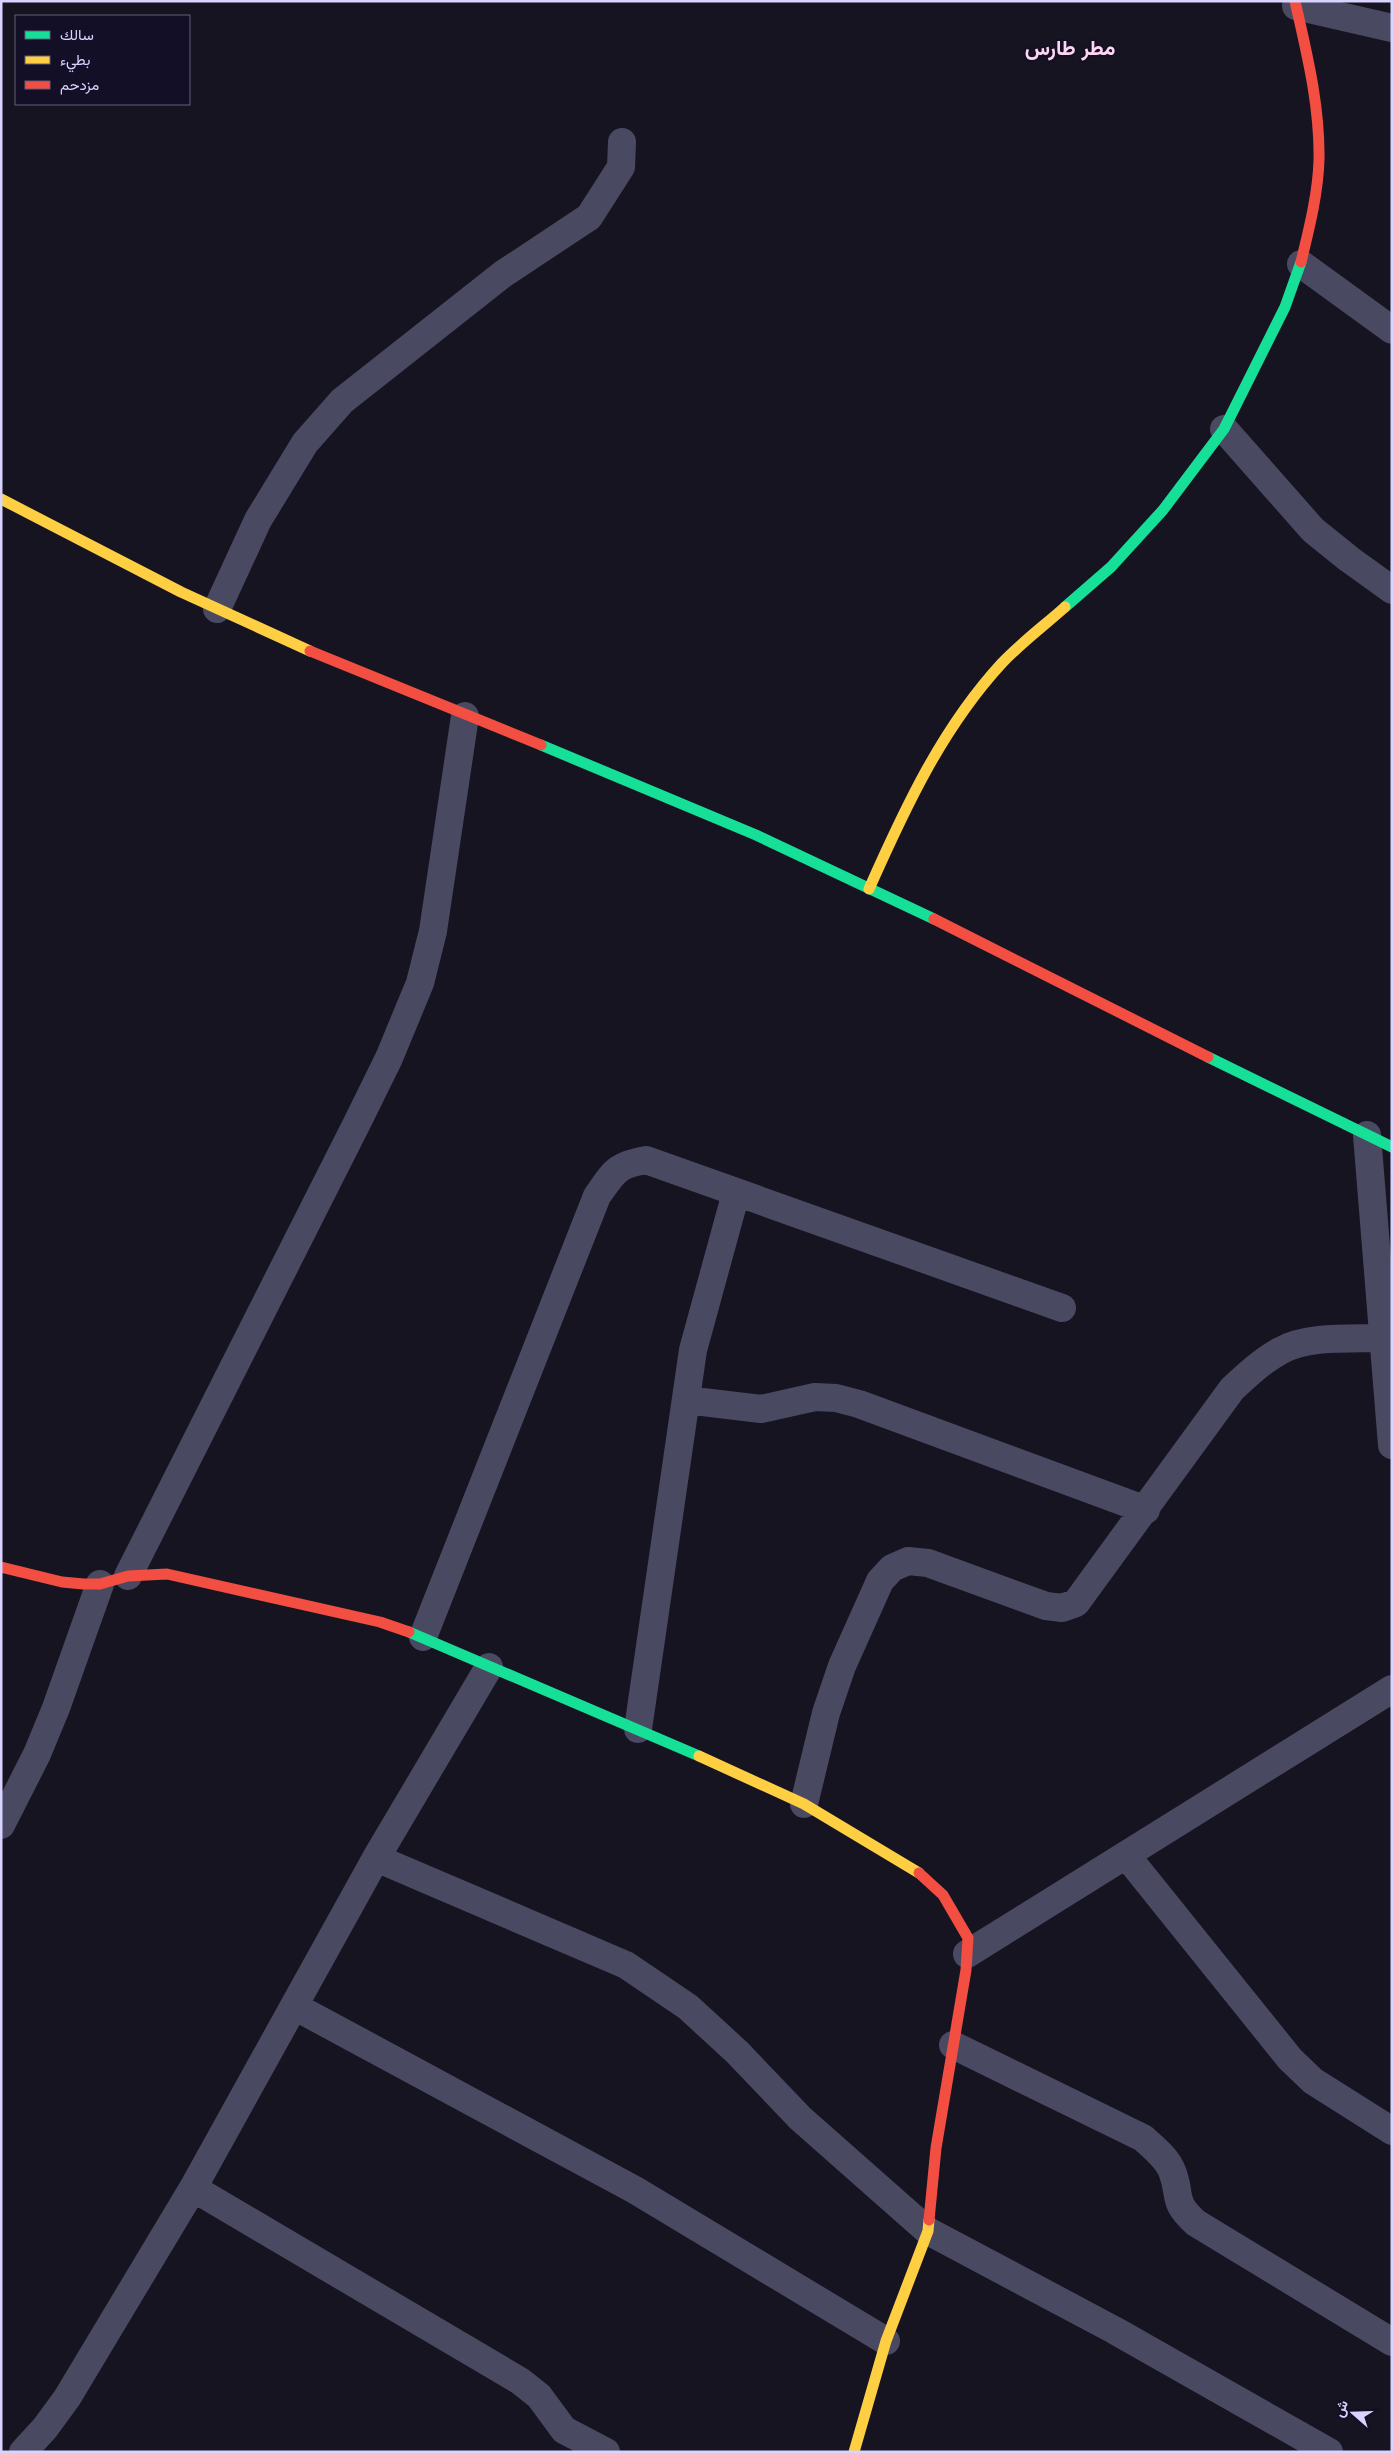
<svg xmlns="http://www.w3.org/2000/svg" width="1393" height="2453" viewBox="0 0 1393 2453" font-family="Arial,Vazirmatn,sans-serif">
  <style>
    .lines { fill: none; stroke-linecap: round; stroke-linejoin: round }
    .street { stroke: #4a4962; stroke-width: 28 }
    .fast { stroke: #16e098; stroke-width: 11 }
    .slow { stroke: #ffcf43; stroke-width: 11 }
    .jam { stroke: #f24e42; stroke-width: 11 }
    .labels { text-anchor: middle; dominant-baseline: central; stroke-width: 4; stroke-linejoin: round; paint-order: stroke }
    .district-label { font-size: 21px; font-weight: bold; fill: #ffd6f0; stroke: #130f26 }
  </style>
  <rect width="100%" height="100%" fill="#161421"/>
  <g class="lines">
    <path class="street" d="M 1296,6 L 1392,28
      M 1301,264 L 1392,330
      M 1224,429 L 1313,530 L 1349,559 L 1392,590
      M 217,609 L 258,520 L 305,443 L 342,401 L 503,274 L 589,217 L 621,167 L 622,142
      M 1367,1135 L 1392,1445
      M 686,1400 L 761,1409 L 815,1397 L 836,1398 L 859,1404 L 1146,1510
      M 128,1576 L 358,1121 L 389,1058 L 420,983 L 433,931 L 465,716
      M 423,1637 L 597,1196 C 614,1172 616,1165 646,1160 L 1062,1308
      M 638,1729 L 693,1350 L 736,1193
      M 804,1804 L 826,1713 L 842,1666 L 880,1581 L 892,1568 L 908,1561 L 928,1563 L 1046,1606 L 1062,1608 L 1076,1603 L 1232,1389 C 1247,1375 1262,1361 1280,1351 C 1307,1335 1352,1339 1382,1338
      M 1,1825 L 37,1754 L 56,1708 L 100,1584
      M 1126,1855 L 1290,2059 L 1313,2081 L 1392,2131
      M 376,1858 L 626,1965 L 688,2007 L 737,2052 L 800,2118 L 928,2231 L 1114,2330 L 1329,2452
      M 967,1954 L 1392,1689
      M 294,2006 L 635,2190 L 886,2341
      M 953,2045 L 1143,2138 C 1153,2147 1167,2158 1172,2171 C 1182,2196 1171,2201 1196,2223 L 1392,2342
      M 193,2188 L 520,2381 L 539,2396 L 564,2430 L 606,2452
      M 23,2452 L 45,2428 L 67,2398 L 193,2188 L 376,1858 L 489,1667"/>
    <path class="fast" d="M 1065,607 L 1111,567 L 1163,510 L 1224,429 L 1285,307 L 1301,262
      M 541,745 L 756,835 L 934,919
      M 1208,1057 L 1392,1147
      M 409,1632 L 699,1756"/>
    <path class="slow" d="M 1,499 L 181,592 L 310,651
      M 869,889 C 905,808 942,728 1002,663 C 1021,643 1045,625 1065,607
      M 699,1756 L 804,1804 L 919,1873
      M 854,2452 L 886,2341 L 928,2231 L 929,2220"/>
    <path class="jam" d="M 1295,1 C 1307,54 1320,106 1319,160 C 1318,194 1309,229 1301,262
      M 310,651 L 541,745
      M 934,919 L 1208,1057
      M 1,1567 L 62,1582 L 84,1584 L 100,1584 L 128,1576 L 167,1574 L 380,1622 L 409,1632
      M 919,1873 L 943,1895 L 968,1938 L 966,1970 L 936,2148 L 929,2220"/>
  </g>
  <g class="labels">
    <g class="district-label">
      <text x="1070" y="47">مطر طارس</text>
    </g>
  </g>
  <rect width="1393" height="2453" fill="none" stroke="#d9d4ff" stroke-width="5"/>
  <rect x="15" y="15" width="175" height="90" fill="#130f26" stroke="#625e7d"/>
  <rect x="25" y="31" width="25" height="8" fill="#16e098" stroke="#625e7d"/>
  <text x="60" y="40" font-size="15" fill="#d9d4ff">سالك</text>
  <rect x="25" y="56" width="25" height="8" fill="#ffcf43" stroke="#625e7d"/>
  <text x="60" y="65" font-size="15" fill="#d9d4ff">بطيء</text>
  <rect x="25" y="81" width="25" height="8" fill="#f24e42" stroke="#625e7d"/>
  <text x="60" y="90" font-size="15" fill="#d9d4ff">مزدحم</text>
  <g transform="translate(1353 2413) rotate(290)" stroke="#130f26" stroke-width="4" paint-order="stroke">
  <path d="M0-4L9 19L0 12L-9 19Z" fill="#d9d4ff"/>
  <text y="-8" font-size="14" font-weight="bold" text-anchor="middle" fill="#d9d4ff">ش</text>
  </g>
</svg>
